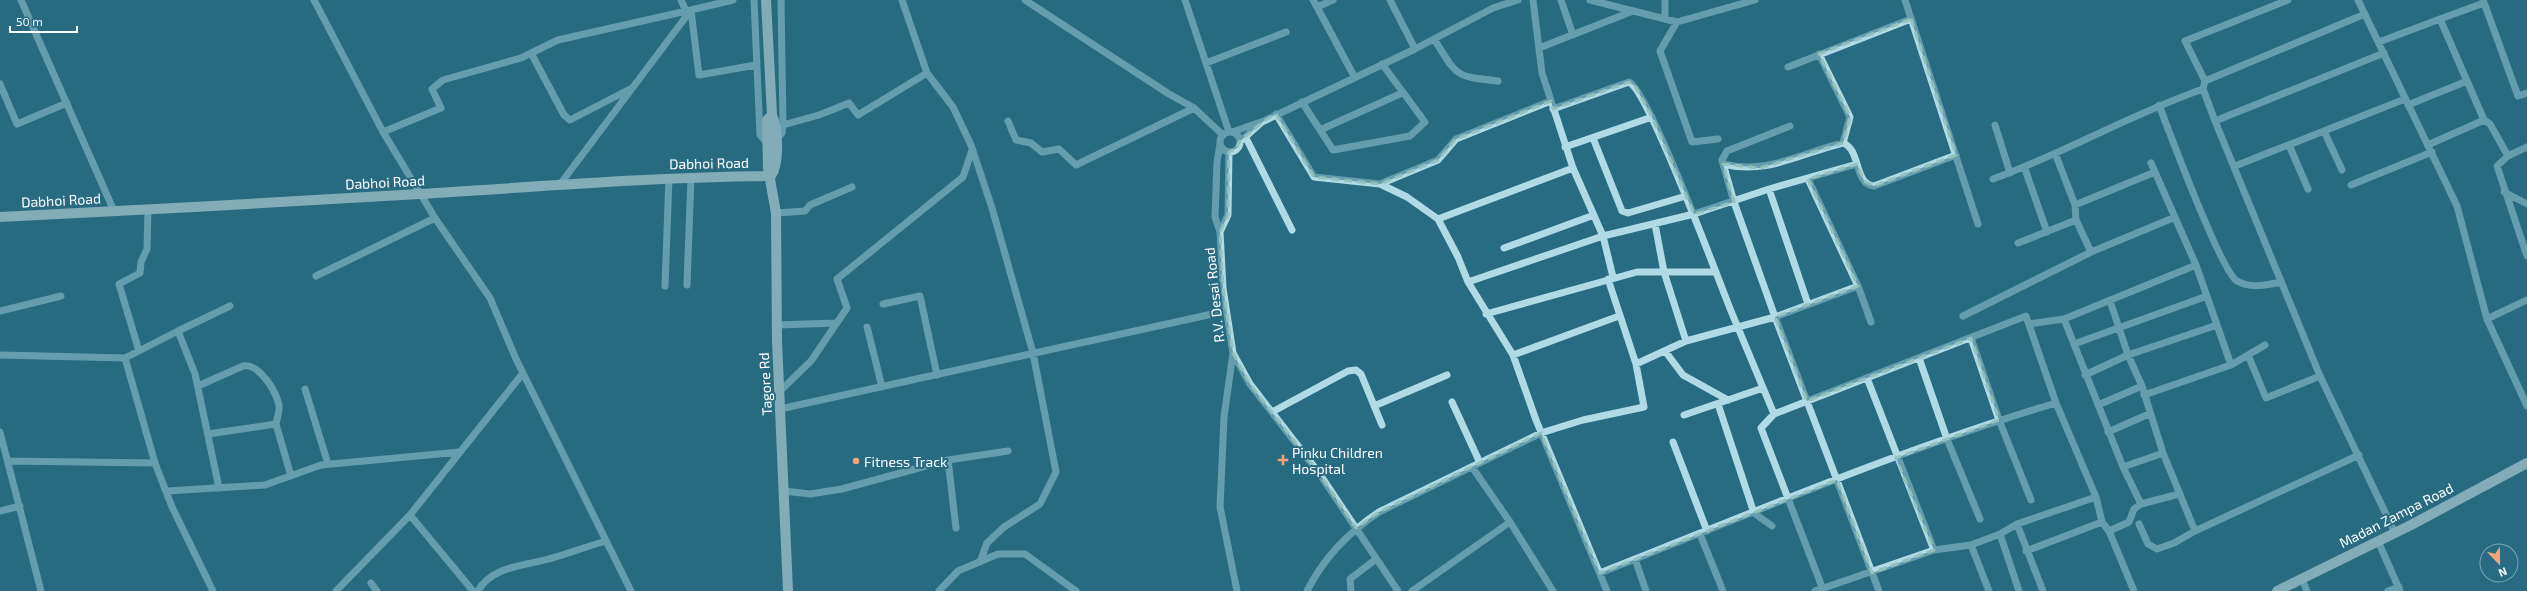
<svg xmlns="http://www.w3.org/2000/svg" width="2527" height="591" viewBox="0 0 2527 591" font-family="'Exo 2',sans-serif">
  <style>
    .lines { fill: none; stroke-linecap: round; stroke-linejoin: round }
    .minor { stroke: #b0dae6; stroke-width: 7 }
    .major { stroke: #f1fafd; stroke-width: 10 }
    .marked { fill: none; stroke: #93c1be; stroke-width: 3; stroke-dasharray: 8 5; stroke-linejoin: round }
    .poi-dot { fill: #eea676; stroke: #286b82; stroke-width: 1.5 }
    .labels { text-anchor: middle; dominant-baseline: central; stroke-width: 4; stroke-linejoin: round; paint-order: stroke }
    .street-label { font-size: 14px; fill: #fff; stroke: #286b82 }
    .poi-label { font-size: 14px; fill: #fff; stroke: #286b82; text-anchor: start }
  </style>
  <rect width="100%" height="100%" fill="#286b82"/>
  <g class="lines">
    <path class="minor" d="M 21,0 L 114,211
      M 314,0 L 383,132 L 435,218 L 490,298 L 516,359 L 631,591
      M 681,0 L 686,11
      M 754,0 L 760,135 L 768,144
      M 902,0 L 927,73 L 953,107 L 971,145 L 992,208 L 1033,353 L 1056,472 L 1040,504 L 1004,527 L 987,543 L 980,562
      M 1025,0 L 1169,94 L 1194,108 L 1223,135
      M 1185,0 L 1229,132
      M 1313,0 L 1317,7 L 1333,0
      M 1390,0 L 1415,49
      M 1533,0 L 1542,73 L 1573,168 L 1603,236 L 1613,277
      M 1561,0 L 1573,35
      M 1590,0 L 1677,22 L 1755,0
      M 1905,0 L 1978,224
      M 2288,0 L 2185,41 L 2205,81 L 2203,89 L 2215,121 L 2320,376 L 2395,533
      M 2358,0 L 2457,206 L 2487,319 L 2527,406
      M 2483,0 L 2518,96 L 2527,93
      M 1317,7 L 1354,76
      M 1665,19 L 1665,0
      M 1677,22 L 1660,51 L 1692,142 L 1718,139
      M 1434,39 C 1458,76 1452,76 1498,81
      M 2379,42 L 2440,19
      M 1539,48 L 1633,11
      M 531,53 L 564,115 L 570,120 L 630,89
      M 1819,54 L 1850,117 L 1843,143
      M 1206,63 L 1286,32
      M 1788,67 L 1911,19
      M 2205,81 L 2365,14
      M 0,84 L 17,124 L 67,103
      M 1302,102 L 1333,150 L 1410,136 L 1425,122 L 1382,64
      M 2159,105 C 2169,131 2221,272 2237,281 C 2251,289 2265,285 2281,282
      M 2408,105 L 2467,81
      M 1553,109 L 1629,82 C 1649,91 1718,279 1731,311 C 1745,345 1760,380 1774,414 L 2026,316 L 2056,403 L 2096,497 L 2102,522 L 2109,531 L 2134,591
      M 1276,114 L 1314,177 L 1380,184 L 1407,197 L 1438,219 L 1458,257 L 1468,282 L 1513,355 L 1536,420 L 1607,591
      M 2484,120 L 2490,124 L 2508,156
      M 1008,121 L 1016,140 L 1031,143 L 1042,152 L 1059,149 L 1076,165 L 1194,108
      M 2215,121 L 2384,53
      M 783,125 L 819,115 L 849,103 L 858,115 L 927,73
      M 1995,125 L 2010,173
      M 1790,126 L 1727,151 L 1722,160 L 1734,202 L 1775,317 L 1879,591
      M 1320,130 L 1402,93
      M 2324,131 L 2342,170
      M 383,132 L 441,108 L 432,89 L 443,80 L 521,58 L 558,40 L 691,10 L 699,75 L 756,65
      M 1232,132 L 1264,121 L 1415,49 L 1493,8 L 1518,0
      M1220 142a10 10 0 1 1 20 0a10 10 0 1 1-20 0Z
      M 1246,138 L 1292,230
      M 1593,138 L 1622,211 L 1628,213 L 1686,196
      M 776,139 L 782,133 L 783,125 L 781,0
      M 1242,140 L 1262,122
      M 1220,144 L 1217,162 L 1215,217 L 1220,232 L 1223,288 L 1233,353 L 1250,384 L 1319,473 L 1398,591
      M 2430,144 L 2484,120 L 2440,19 L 2484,3
      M 2289,145 L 2308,189
      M 1565,147 L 1652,117
      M 2527,147 L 2508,156 L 2497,166 L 2527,256
      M 2055,153 L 2075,205 L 2076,220 L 2091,252
      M 2151,163 L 2196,265 L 2231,365
      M 1723,164 C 1767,175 1801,153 1843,143 C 1861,149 1854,185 1874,186 L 1956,155
      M 2235,166 L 2405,99
      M 2025,169 L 2047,232
      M 1993,179 C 2065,153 2131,114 2203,89
      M 561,183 L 691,10 L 733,0
      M 1380,184 L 1438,160 L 1456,139 L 1551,101
      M 2351,185 L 2432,152
      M 1769,189 L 1808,304
      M 2504,192 L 2527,204
      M 2075,205 L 2155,172
      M 776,213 L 805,211 L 810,205 L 852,187
      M 1438,219 L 1573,168
      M 1655,224 L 1664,272 L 1686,341
      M 1220,232 L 1228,215 L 1229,152
      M 2018,243 L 2076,220
      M 1504,248 L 1594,215
      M 316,276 L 435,218
      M 1468,282 L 1603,236 L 1694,214 L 1769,189 L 1857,164
      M 687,285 L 691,177
      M 665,286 L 669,178
      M 1858,286 L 1871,322
      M 2110,301 L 2128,355 L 2142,386 L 2163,453 L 2195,531
      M 883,304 L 920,296 L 937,375
      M 0,311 L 61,296
      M 1486,314 L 1637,272 L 1716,272
      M 1963,316 L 2091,252 L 2173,218
      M 2487,319 L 2527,300
      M 2029,324 L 2064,319
      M 777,325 L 837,323
      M 867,327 L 882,387
      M 178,331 L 230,306
      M 1971,338 L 1999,420 L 2031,500
      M 2074,344 L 2207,296
      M 139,351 L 119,284 L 140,273 L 141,262 L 147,249 L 148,209
      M 1665,351 L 1683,375 L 1728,400
      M 1233,353 L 1224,417 L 1220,507 L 1237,591
      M 0,355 L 125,358 L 155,463 L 172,507 L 213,591
      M 1513,355 L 1619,316
      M 2248,355 L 2266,398 L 2320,376
      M 125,358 L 178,331 L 195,374 L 219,488
      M 1919,358 L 1947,439 L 1980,519
      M 1636,364 L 1686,341 L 1775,317 L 1858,286 L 1808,179
      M 2085,375 L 2128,355 L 2217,325
      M 1867,378 L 1934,550
      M 198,386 L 243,366 C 260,363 276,392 279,405 C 280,410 277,418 276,424 L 208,434
      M 305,389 L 328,464
      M 780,391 L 811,361 L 847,308 L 837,279 L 963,177 L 972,150
      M 2144,395 L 2231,365 L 2265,345
      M 1452,402 L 1480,463
      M 1718,404 L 1754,513 L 1772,526
      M 2098,405 L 2142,386
      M 1374,406 L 1447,375
      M 780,409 L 1226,311
      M 1272,412 L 1348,371 L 1356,370 L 1361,374 L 1382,425
      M 1774,414 L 1761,428 L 1822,587
      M 1684,415 L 1763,388
      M 276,424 L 291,476
      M 0,432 L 41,591
      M 2108,432 L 2149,414
      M 1673,442 L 1707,531
      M 948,460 L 1008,451
      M 8,461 L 155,463
      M 1472,467 L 1510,522 L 1553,591
      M 2123,467 L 2163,453
      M 167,491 L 265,485 L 321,465 L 460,452
      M 784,491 L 810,494 L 842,489 L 948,460 L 956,528
      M 2141,504 L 2123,467 L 2064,319 L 2196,265
      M 0,511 L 20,506
      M 410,515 L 473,591
      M 2017,524 L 2043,591
      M 2139,524 L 2148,544 L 2157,549 L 2174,543 L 2195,531 L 2359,455
      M 2109,531 L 2129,522 L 2134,509 L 2141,504 L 2179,494
      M 1700,534 L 1723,591
      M 2000,534 L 2019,591
      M 2378,541 L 2400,591
      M 1971,545 L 1989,591
      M 2026,551 L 2102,522
      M 1635,559 L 1646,591
      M 1600,573 C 1750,514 1901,449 2056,403
      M 2302,579 L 2307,591
      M 371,583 L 377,591
      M 336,591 L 410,515 L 523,373
      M 478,591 C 492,565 527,566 552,558 C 570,553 588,546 606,541
      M 939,591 L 958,571 L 998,554 L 1025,554 L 1076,591
      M 1307,591 C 1323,559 1349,532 1379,512 L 1541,433 L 1583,420 L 1644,407 L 1636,364 L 1608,279
      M 1351,591 L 1350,579 L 1376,559
      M 1412,591 L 1510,522
      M 1815,591 L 1934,550 L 1971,545 L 2000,534 L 2017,524 L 2096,497
      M 2388,591 L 2399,587"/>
    <path class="major" d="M 766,0 L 772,115 C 778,129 780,163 771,176
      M 772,115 L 767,120 L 768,168 L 776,213 L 777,341 L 788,591
      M 0,217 C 140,210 279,203 419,194 C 536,187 653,177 771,176
      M 2277,591 L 2411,525 L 2527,463"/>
  </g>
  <path d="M0 0H2527V591H0ZM 1911,19 L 1956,155 L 1874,186 L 1864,181 L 1857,164 L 1808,179 L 1858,286 L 1775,317 L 1807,401 L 1971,338 L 1999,420 L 1896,458 L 1934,550 L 1872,573 L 1837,480 L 1600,573 L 1541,433 L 1379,512 L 1356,528 L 1319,473 L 1250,384 L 1233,353 L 1223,288 L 1220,232 L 1228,215 L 1229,152 L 1237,148 L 1239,142 L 1264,121 L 1276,114 L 1314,177 L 1380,184 L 1438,160 L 1456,139 L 1551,101 L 1553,109 L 1629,82 L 1635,86 L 1652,117 L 1694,214 L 1734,202 L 1723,164 L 1760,168 L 1843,143 L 1850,117 L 1819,54 Z" fill="#286b82" fill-opacity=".55" fill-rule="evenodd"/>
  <path class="marked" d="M 1911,19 L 1956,155 L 1874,186 L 1864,181 L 1857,164 L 1808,179 L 1858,286 L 1775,317 L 1807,401 L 1971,338 L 1999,420 L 1896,458 L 1934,550 L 1872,573 L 1837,480 L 1600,573 L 1541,433 L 1379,512 L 1356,528 L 1319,473 L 1250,384 L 1233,353 L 1223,288 L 1220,232 L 1228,215 L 1229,152 L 1237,148 L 1239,142 L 1264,121 L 1276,114 L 1314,177 L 1380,184 L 1438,160 L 1456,139 L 1551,101 L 1553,109 L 1629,82 L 1635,86 L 1652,117 L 1694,214 L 1734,202 L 1723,164 L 1760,168 L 1843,143 L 1850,117 L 1819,54 Z"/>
  <g class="poi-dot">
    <path d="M1281 454h4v4h4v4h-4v4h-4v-4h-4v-4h4z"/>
    <circle cx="856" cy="461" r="4"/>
  </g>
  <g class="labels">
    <g class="street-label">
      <text transform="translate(709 163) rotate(-1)">Dabhoi Road</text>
      <text transform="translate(385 182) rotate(-3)">Dabhoi Road</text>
      <text transform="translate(61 200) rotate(-3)">Dabhoi Road</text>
      <text transform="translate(1214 295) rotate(-96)">R.V. Desai Road</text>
      <text transform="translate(765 384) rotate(-93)">Tagore Rd</text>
      <text transform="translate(2396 515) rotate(-27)">Madan Zampa Road</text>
    </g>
    <g class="poi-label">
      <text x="1292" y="452">Pinku Children<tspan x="1292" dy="16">Hospital</tspan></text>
      <text x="864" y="461">Fitness Track</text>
    </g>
  </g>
  <g transform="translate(2499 563) rotate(158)"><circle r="19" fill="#286b82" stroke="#7ea6b4"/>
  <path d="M0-3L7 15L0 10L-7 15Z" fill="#eea676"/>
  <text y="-6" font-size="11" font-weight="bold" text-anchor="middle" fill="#ffffff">N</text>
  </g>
  <path d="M10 26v6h67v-6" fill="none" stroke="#ffffff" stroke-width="2"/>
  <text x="16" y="26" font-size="12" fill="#ffffff" stroke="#286b82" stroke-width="3" paint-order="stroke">50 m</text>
</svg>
